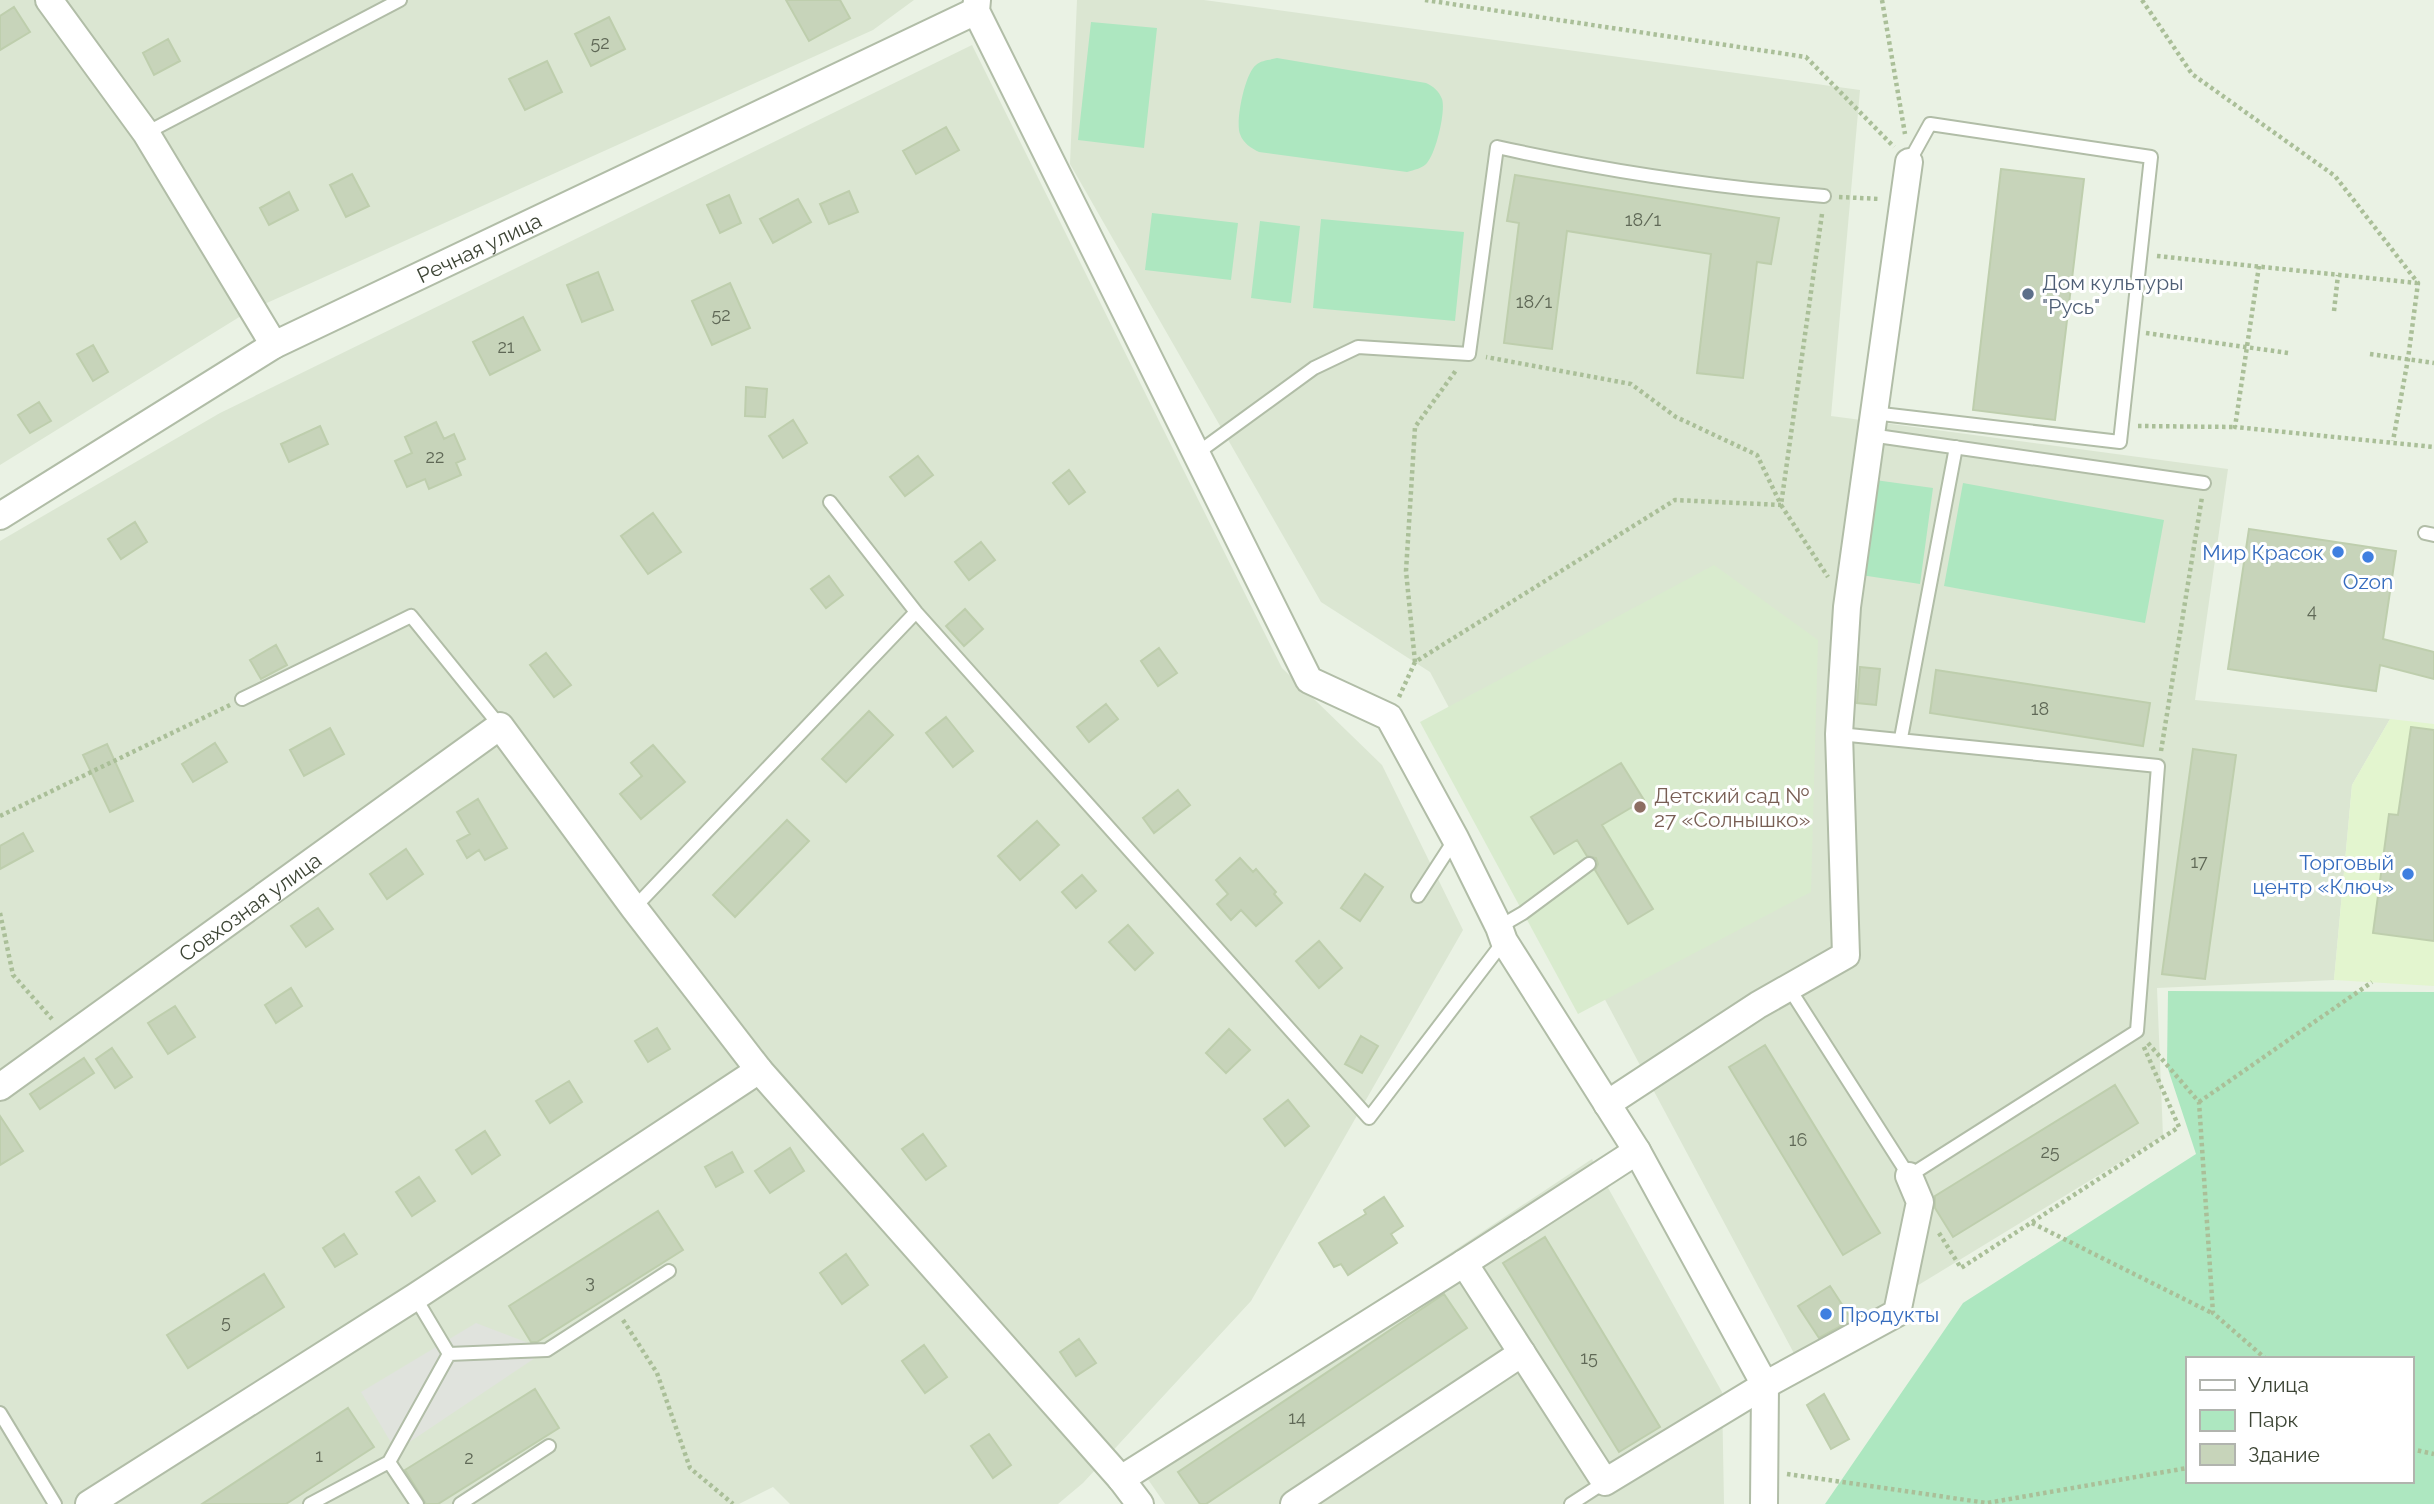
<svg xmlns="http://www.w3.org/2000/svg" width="2434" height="1504" viewBox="0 0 2434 1504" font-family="Raleway,sans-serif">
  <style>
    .residential { fill: #dbe6d2 }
    .commercial { fill: #e3f5cf }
    .education { fill: #d9ebce }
    .green { fill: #ade7c0; fill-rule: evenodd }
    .parking { fill: #e0e3dd }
    .building { fill: #c7d4ba; stroke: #becead; stroke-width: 2 }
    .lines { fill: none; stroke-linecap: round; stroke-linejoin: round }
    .lane-casing { stroke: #b1bda7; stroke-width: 16 }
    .street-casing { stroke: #b1bda7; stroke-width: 30 }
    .path { stroke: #aabf98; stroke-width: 4.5; stroke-dasharray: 3.5 3.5; stroke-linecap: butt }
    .lane { stroke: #fff; stroke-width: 12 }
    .street { stroke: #fff; stroke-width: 26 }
    .service-dot { fill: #5c6f8a; stroke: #fff; stroke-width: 2.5 }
    .shop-dot { fill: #3f7fe0; stroke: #fff; stroke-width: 2.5 }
    .education-dot { fill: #8d6e63; stroke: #fff; stroke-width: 2.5 }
    .labels { text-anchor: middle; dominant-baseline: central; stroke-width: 6; stroke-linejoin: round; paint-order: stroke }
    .number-label { font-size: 18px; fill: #5f6856 }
    .street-label { font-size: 21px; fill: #3c4434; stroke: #fff }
    .service-label { font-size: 21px; fill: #4e5e75; stroke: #fff; text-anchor: start }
    .shop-label { font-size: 21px; fill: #366cbe; stroke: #fff; text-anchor: end }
    .education-label { font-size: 21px; fill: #785e54; stroke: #fff; text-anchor: start }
  </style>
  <rect width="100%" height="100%" fill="#eaf2e4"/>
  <path class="residential" d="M 0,0 L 914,0 L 873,30 L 249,311 L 0,465 Z
    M 1077,0 L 1204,0 L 1860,90 L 1831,416 L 2228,469 L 2195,700 L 2390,719 L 2352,785 L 2334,980 L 2157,988 L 2163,1136 L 1797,1359 L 1430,672 L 1321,602 L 1070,164 Z
    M 972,45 L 1282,668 L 1382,765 L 1463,930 L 1251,1301 L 1083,1483 L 1058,1504 L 790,1504 L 773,1487 L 739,1504 L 0,1504 L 0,541 L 220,413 Z
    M 1592,1159 L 1722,1392 L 1724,1504 L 1165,1504 L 1136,1462 Z"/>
  <path class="commercial" d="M 2390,719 L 2434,724 L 2434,986 L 2334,980 L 2352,785 Z"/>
  <path class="education" d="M 1714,565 L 1818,640 L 1811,892 L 1578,1014 L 1420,722 Z"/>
  <path class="green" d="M 1091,22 L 1157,28 L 1144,148 L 1078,140 Z
    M 1277,58 L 1426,83 C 1433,86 1439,91 1442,99 C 1446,111 1436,153 1427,163 C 1423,168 1414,170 1407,172 L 1259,152 C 1251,148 1243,143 1240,134 C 1235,122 1245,73 1256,65 C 1261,60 1270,60 1277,58 Z
    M 1152,213 L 1238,223 L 1231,280 L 1145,270 Z
    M 1321,219 L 1464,232 L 1455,321 L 1313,308 Z
    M 1260,221 L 1300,226 L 1291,303 L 1251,298 Z
    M 1875,480 L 1933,488 L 1920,584 L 1861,575 Z
    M 1963,483 L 2164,520 L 2145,623 L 1944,586 Z
    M 2168,991 L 2434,992 L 2434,1504 L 1825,1504 L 1963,1303 L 2196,1154 L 2167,1066 ZM 2187,1359 L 2411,1359 L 2411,1481 L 2187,1481 Z"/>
  <path class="parking" d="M 476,1323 L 547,1350 L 396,1451 L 361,1392 Z"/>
  <path class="building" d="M 786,0 L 840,0 L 850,18 L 809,41 Z
    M 14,7 L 30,32 L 0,50 L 0,16 Z
    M 609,17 L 625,49 L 591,66 L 575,34 Z
    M 168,39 L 180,61 L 154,75 L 143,53 Z
    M 547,61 L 562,92 L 525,110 L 509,79 Z
    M 946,127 L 959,150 L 916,174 L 903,151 Z
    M 2001,169 L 2084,179 L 2055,420 L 1973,410 Z
    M 352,174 L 369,206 L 346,217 L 330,185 Z
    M 1515,175 L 1779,218 L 1771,264 L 1757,262 L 1743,378 L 1697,373 L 1711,254 L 1567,231 L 1552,349 L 1504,343 L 1519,223 L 1507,221 Z
    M 849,191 L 858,212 L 829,224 L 820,204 Z
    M 289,192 L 298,210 L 269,225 L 260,208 Z
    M 729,195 L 741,223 L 720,233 L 707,205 Z
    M 798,199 L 811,222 L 773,243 L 760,219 Z
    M 598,272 L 613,310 L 582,322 L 567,285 Z
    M 730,283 L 750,328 L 712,345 L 692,301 Z
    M 523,317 L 540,350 L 490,375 L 473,342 Z
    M 93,345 L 108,372 L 93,381 L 77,354 Z
    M 746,387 L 767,389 L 765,417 L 745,416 Z
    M 39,402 L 51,421 L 30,433 L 18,415 Z
    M 793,420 L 807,443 L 783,458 L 769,436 Z
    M 436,422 L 444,439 L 454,434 L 465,459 L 456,463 L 461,475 L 429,489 L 425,479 L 407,487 L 395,461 L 412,453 L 405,437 Z
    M 320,426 L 328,444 L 289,462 L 281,444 Z
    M 918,456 L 933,475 L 905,496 L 890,477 Z
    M 1069,470 L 1085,492 L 1069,504 L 1053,483 Z
    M 653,513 L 681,552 L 648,574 L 621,536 Z
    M 135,522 L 147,542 L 121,559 L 108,539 Z
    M 2249,529 L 2396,551 L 2383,639 L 2434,652 L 2434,679 L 2380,665 L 2376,691 L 2228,669 Z
    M 981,542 L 995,560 L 969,580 L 955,562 Z
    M 829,576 L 843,595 L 826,608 L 811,589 Z
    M 965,609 L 983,629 L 964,646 L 946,626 Z
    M 276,645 L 287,665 L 261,679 L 250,660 Z
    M 1159,648 L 1177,673 L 1158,686 L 1141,661 Z
    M 546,653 L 571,685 L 554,697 L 530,665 Z
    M 1860,667 L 1880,669 L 1876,705 L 1857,703 Z
    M 1936,670 L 2150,703 L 2143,746 L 1930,713 Z
    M 1106,704 L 1118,719 L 1089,742 L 1077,727 Z
    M 869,711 L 893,735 L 846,782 L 822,759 Z
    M 946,717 L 973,751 L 953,767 L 926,733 Z
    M 2411,727 L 2434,730 L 2434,941 L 2373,933 L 2389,814 L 2398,815 Z
    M 330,728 L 344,754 L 304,776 L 290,750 Z
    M 215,743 L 227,762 L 193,782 L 182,764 Z
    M 107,744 L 133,801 L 110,812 L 83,755 Z
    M 653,745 L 685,782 L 641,819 L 620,794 L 642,776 L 631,763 Z
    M 2193,749 L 2236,755 L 2205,979 L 2162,974 Z
    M 1621,763 L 1644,800 L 1602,825 L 1653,909 L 1628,924 L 1595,870 L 1598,864 L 1596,858 L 1587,856 L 1577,840 L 1554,854 L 1531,817 Z
    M 1178,790 L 1190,805 L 1154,833 L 1143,818 Z
    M 478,799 L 507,848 L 485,860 L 479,850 L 467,858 L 457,841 L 470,834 L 457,812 Z
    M 787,820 L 809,841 L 735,917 L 713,895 Z
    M 1037,821 L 1059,845 L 1020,880 L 998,856 Z
    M 23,833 L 33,851 L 0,869 L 0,846 Z
    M 406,849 L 423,874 L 387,899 L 370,874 Z
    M 1240,858 L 1253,872 L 1256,869 L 1276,892 L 1274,894 L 1282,903 L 1256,926 L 1241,910 L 1231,920 L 1217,904 L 1228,894 L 1216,880 Z
    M 1365,874 L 1383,887 L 1360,921 L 1341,908 Z
    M 1082,875 L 1096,891 L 1076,908 L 1062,892 Z
    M 318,908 L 333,929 L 306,947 L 291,926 Z
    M 1128,925 L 1153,953 L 1135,970 L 1109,942 Z
    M 1319,941 L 1342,968 L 1319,988 L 1296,961 Z
    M 291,988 L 302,1006 L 276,1023 L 265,1005 Z
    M 175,1006 L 195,1037 L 168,1054 L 148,1023 Z
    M 657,1028 L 670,1049 L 648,1062 L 635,1041 Z
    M 1229,1029 L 1250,1050 L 1226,1073 L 1206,1053 Z
    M 1361,1036 L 1378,1046 L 1362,1073 L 1345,1064 Z
    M 1765,1045 L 1880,1233 L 1843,1255 L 1729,1067 Z
    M 112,1048 L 132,1077 L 115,1088 L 96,1059 Z
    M 84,1058 L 94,1073 L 40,1109 L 30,1094 Z
    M 569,1081 L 582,1102 L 550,1123 L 536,1101 Z
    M 2115,1085 L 2138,1123 L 1953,1237 L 1935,1208 L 1935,1196 Z
    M 1288,1100 L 1309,1126 L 1285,1146 L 1264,1119 Z
    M 0,1116 L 23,1151 L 0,1165 Z
    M 485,1131 L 500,1155 L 472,1174 L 456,1150 Z
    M 923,1134 L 946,1166 L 926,1180 L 902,1149 Z
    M 790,1148 L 804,1171 L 770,1193 L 755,1171 Z
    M 732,1152 L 743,1172 L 716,1187 L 705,1167 Z
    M 419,1177 L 435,1201 L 412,1216 L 396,1192 Z
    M 1384,1197 L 1403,1226 L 1391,1234 L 1397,1243 L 1348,1275 L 1341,1264 L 1334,1267 L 1319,1243 L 1366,1214 L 1364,1210 Z
    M 658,1211 L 683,1250 L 537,1342 L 531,1342 L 509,1306 Z
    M 344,1234 L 357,1254 L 335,1267 L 323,1248 Z
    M 1545,1237 L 1660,1427 L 1619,1452 L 1503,1263 Z
    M 846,1254 L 868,1285 L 842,1304 L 820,1273 Z
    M 264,1274 L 284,1307 L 188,1368 L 167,1335 Z
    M 1830,1286 L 1852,1320 L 1819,1338 L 1798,1306 Z
    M 1444,1294 L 1467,1328 L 1206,1504 L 1200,1504 L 1178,1472 Z
    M 1079,1339 L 1096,1363 L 1076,1376 L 1060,1352 Z
    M 924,1345 L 947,1377 L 925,1393 L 902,1361 Z
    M 535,1389 L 559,1428 L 438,1504 L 426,1504 L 405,1470 Z
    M 1824,1394 L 1849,1439 L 1831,1449 L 1807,1405 Z
    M 348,1408 L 374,1447 L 286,1504 L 202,1504 Z
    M 989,1434 L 1011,1465 L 993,1478 L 971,1446 Z"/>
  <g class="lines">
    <defs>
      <path id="lane" d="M 146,133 L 400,0
        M 1873,413 L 2120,442 L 2151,157 L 1930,124 L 1909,162
        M 1870,435 L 2204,483
        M 1196,454 L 1314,368 L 1358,347 L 1469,354 L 1497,147 C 1605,171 1714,187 1824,196
        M 830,502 L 916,612 L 1369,1118 L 1504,941
        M 2425,533 L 2434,535
        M 242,699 L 411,616 L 500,726
        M 1901,738 L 1956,447
        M 1418,896 L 1455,839
        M 634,908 L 916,612
        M 1499,927 L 1523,913 L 1589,864
        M 1789,988 L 1909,1176 L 2137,1031 L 2158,766 L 1839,734
        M 415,1297 L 449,1354
        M 0,1413 L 55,1504
        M 389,1462 L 449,1354 L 547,1350 L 669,1271
        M 310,1504 L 389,1462 L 417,1504
        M 460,1504 L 549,1446
        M 1571,1504 L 1605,1482"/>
      <g id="street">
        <path d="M 49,0 L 146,133 L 274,345"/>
        <path d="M 977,0 L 976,11 L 1309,680 L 1389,717 L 1455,838 L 1499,927 L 1504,941 L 1637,1151 L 1765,1385 L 1764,1504"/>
        <path id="s1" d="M 0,516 L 274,345 L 976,11"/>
        <path id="s2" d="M 0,1087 L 500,726 L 634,908 L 759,1070 L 1121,1479 L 1140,1504"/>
        <path d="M 1607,1104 L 1758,1005 L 1846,955 L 1839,734 L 1847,607 L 1909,162"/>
        <path d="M 1464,1263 L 1605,1482 L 1765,1385 L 1897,1313 L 1920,1202 L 1909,1176"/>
        <path d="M 1121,1479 L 1464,1263 L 1637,1151"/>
        <path d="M 89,1504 L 415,1297 L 759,1070"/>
        <path d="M 1294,1504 L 1522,1353"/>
      </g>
    </defs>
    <use href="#lane" class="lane-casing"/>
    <use href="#street" class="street-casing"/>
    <path class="path" d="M 1425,0 L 1806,57 L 1894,147
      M 1882,0 L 1905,134
      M 2142,0 L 2192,74 L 2335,176 L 2418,283 L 2408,359 L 2393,441
      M 1839,197 L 1880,199
      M 1822,214 L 1781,505 L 1828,577
      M 2157,256 L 2417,283
      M 2259,266 L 2235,427 L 2434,447
      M 2334,311 L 2338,275
      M 2146,333 L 2288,353
      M 2370,354 L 2434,363
      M 2138,426 L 2235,427
      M 1415,662 L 1406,571 L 1415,427 L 1457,369
      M 1399,697 L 1415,662 L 1675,500 L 1781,505 L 1757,455 L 1676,417 L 1631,384 L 1486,357
      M 2161,751 L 2202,497
      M 0,816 L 230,705
      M 0,913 L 13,975 L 52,1019
      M 2148,1043 L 2199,1102 L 2213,1313 L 2266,1359
      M 2199,1102 L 2372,982
      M 2032,1223 L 2212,1313
      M 1939,1233 L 1961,1268 L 2179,1127 L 2143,1045
      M 623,1320 L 657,1373 L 690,1468 L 733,1504
      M 2411,1449 L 2434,1454
      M 1787,1474 L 1987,1503 L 2187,1468"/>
    <use href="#lane" class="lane"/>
    <use href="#street" class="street"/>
  </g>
  <circle class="service-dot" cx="2028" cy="294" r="7"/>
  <g class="shop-dot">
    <circle cx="2338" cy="552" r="7"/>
    <circle cx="2368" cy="557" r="7"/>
    <circle cx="2408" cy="874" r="7"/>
    <circle cx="1826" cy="1314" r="7"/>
  </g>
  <circle class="education-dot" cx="1640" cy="807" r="7"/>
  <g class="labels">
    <g class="number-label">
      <text x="600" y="42">52</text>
      <text x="1643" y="219">18/1</text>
      <text x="1534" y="301">18/1</text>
      <text x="721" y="314">52</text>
      <text x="506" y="346">21</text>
      <text x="435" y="456">22</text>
      <text x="2312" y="610">4</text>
      <text x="2040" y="708">18</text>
      <text x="2199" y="861">17</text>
      <text x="1798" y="1139">16</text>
      <text x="2050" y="1151">25</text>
      <text x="590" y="1281">3</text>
      <text x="226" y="1321">5</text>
      <text x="1589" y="1357">15</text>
      <text x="1297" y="1417">14</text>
      <text x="319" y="1455">1</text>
      <text x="469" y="1457">2</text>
    </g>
    <g class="street-label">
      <text stroke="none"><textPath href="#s1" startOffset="550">Речная улица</textPath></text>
      <text stroke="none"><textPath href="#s2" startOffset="308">Совхозная улица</textPath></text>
    </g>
    <g class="service-label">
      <text x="2042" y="282">Дом культуры<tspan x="2042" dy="24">"Русь"</tspan></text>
    </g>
    <g class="shop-label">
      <text x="2324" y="552">Мир Красок</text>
      <text x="2368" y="581" text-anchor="middle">Ozon</text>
      <text x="2394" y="862">Торговый<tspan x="2394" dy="24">центр «Ключ»</tspan></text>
      <text x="1840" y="1314" text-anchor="start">Продукты</text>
    </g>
    <g class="education-label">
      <text x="1654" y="795">Детский сад №<tspan x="1654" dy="24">27 «Солнышко»</tspan></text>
    </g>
  </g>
  <rect x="2186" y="1357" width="228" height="126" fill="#ffffff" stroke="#b1b4ae" stroke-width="2"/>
  <rect x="2200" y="1380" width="35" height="10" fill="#ffffff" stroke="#b1b4ae" stroke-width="2"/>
  <text x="2248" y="1392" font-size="21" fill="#3c4434">Улица</text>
  <rect x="2200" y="1410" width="35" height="21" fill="#ade7c0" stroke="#b1b4ae" stroke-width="2"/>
  <text x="2248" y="1427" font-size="21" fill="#3c4434">Парк</text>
  <rect x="2200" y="1444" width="35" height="21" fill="#c7d4ba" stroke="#b1b4ae" stroke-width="2"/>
  <text x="2248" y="1462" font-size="21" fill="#3c4434">Здание</text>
</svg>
